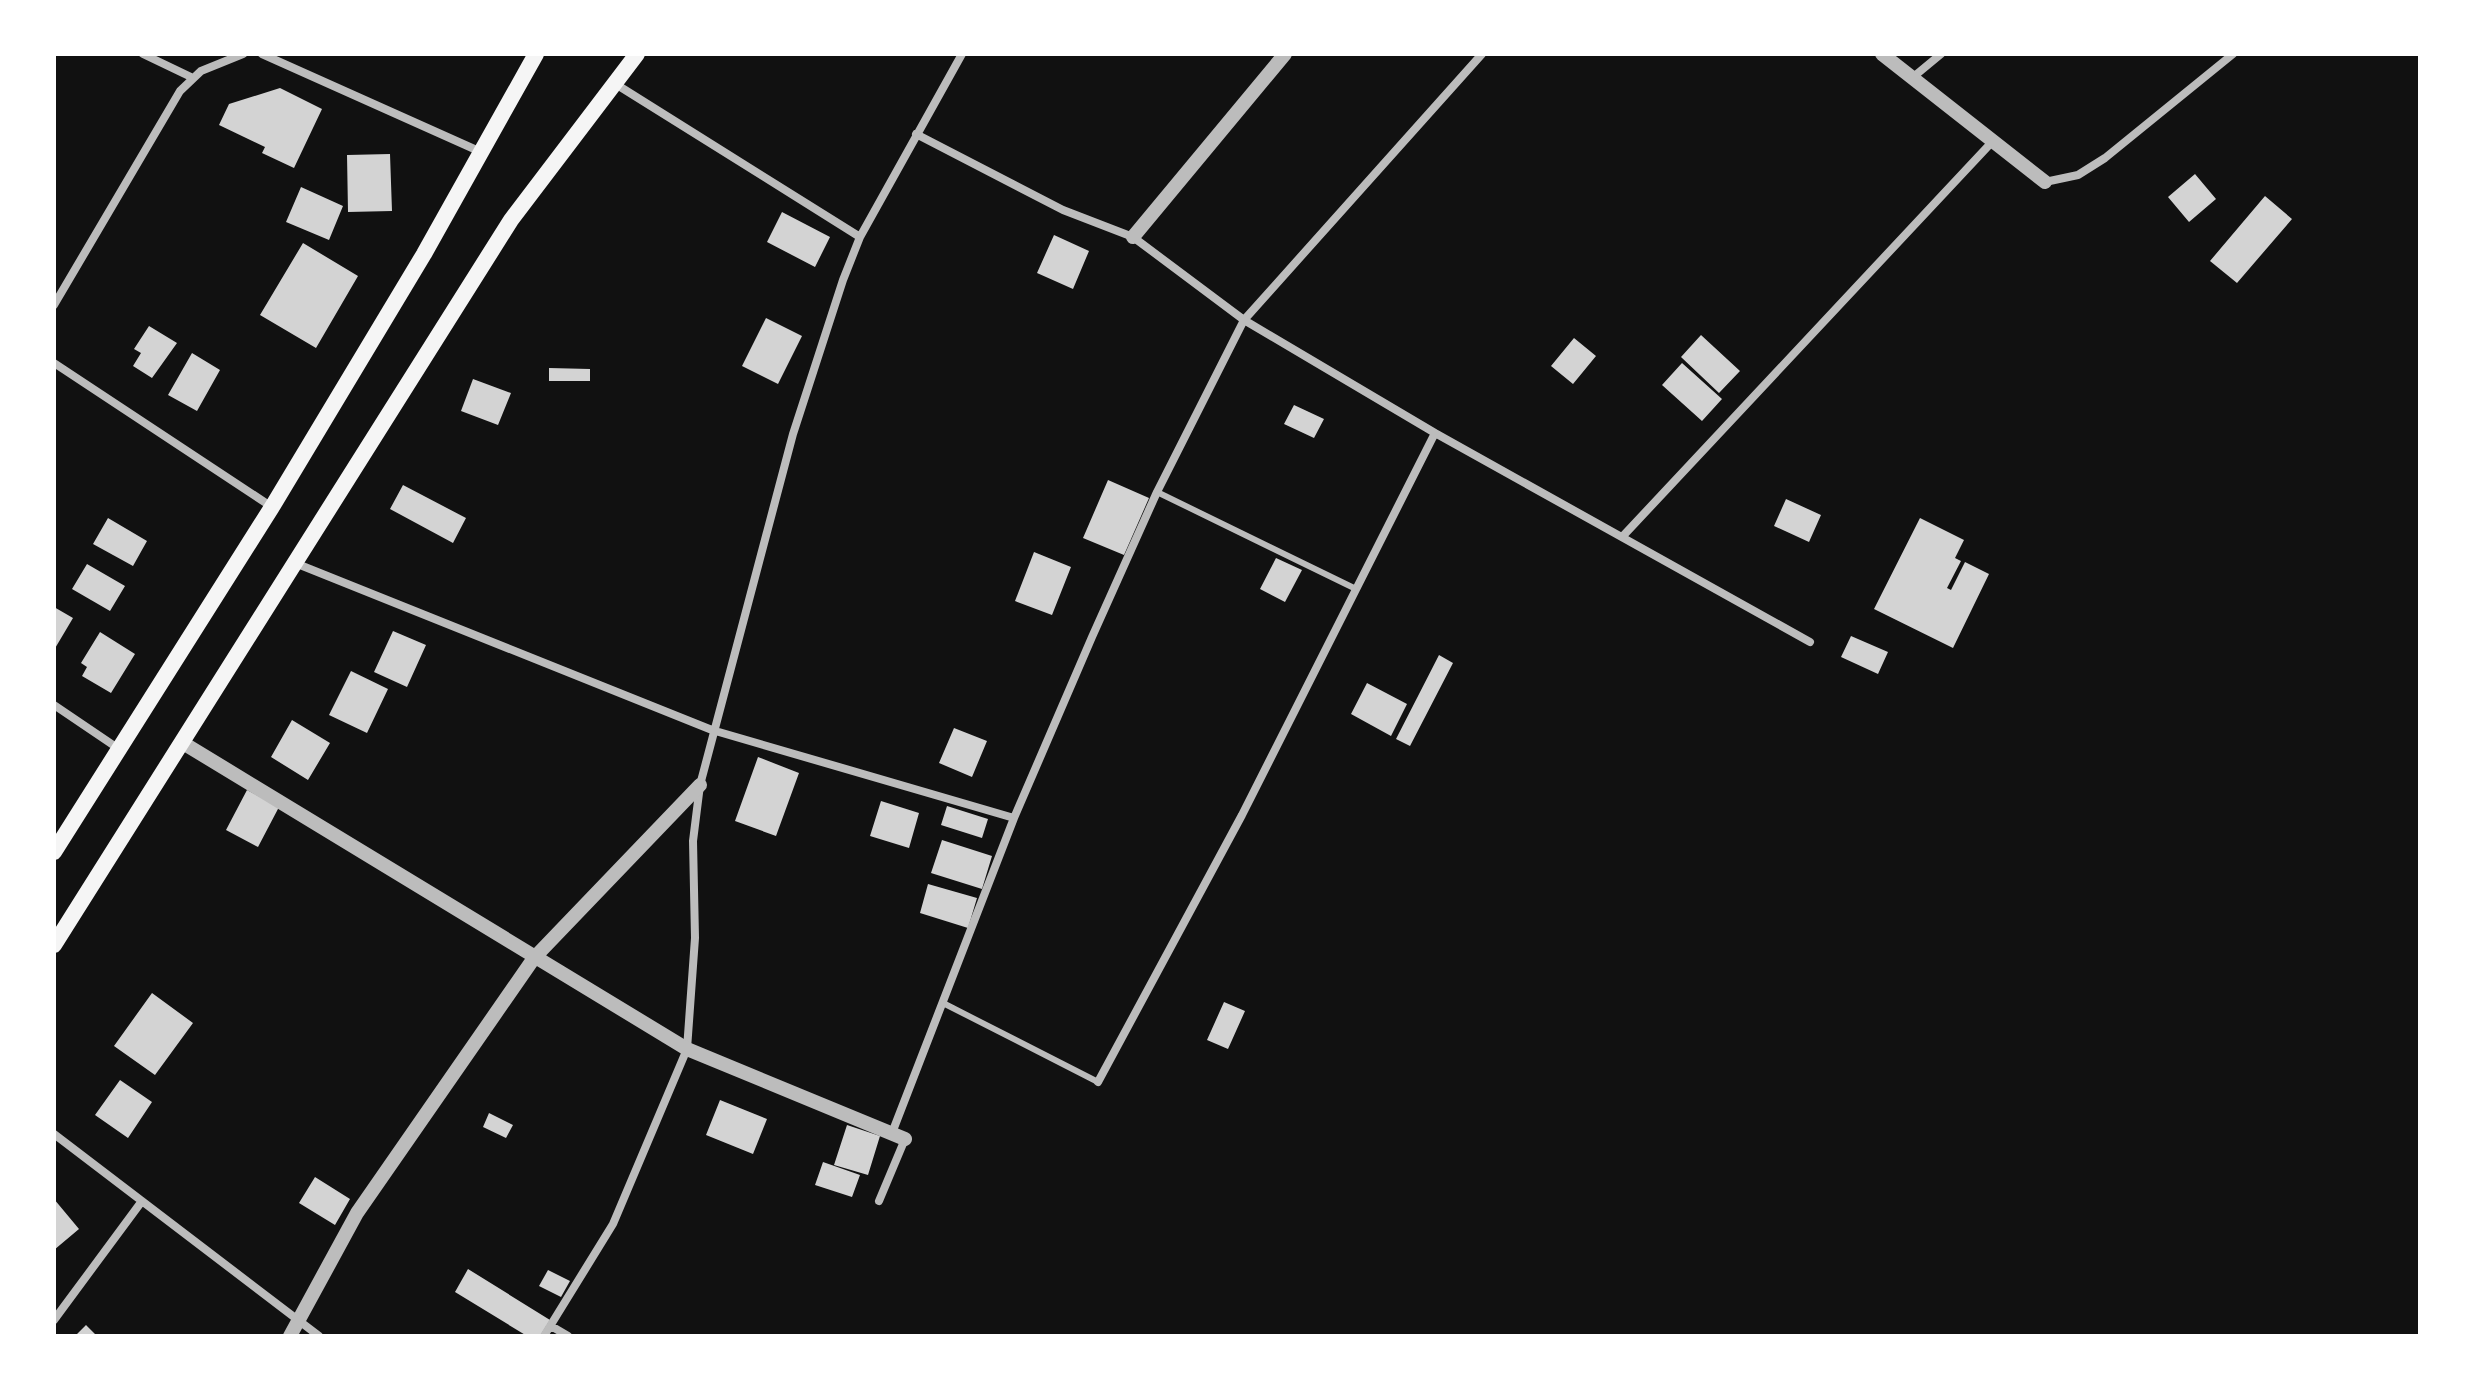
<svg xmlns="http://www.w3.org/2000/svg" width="2474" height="1390" viewBox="0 0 2474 1390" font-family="Cabin,sans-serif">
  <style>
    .building { fill: #d3d3d3 }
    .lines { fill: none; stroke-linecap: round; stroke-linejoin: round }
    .service { stroke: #bcbcbc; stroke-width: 6 }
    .minor { stroke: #bcbcbc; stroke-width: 8 }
    .tertiary { stroke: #bcbcbc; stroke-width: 14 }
    .secondary { stroke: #f5f5f5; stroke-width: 16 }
  </style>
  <rect width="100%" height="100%" fill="#111"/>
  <path class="building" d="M 280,88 L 322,109 L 294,168 L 262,153 L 265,147 L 219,125 L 229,104 Z
    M 390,154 L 392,211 L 348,212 L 347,155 Z
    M 2195,174 L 2216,199 L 2189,222 L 2168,197 Z
    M 301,187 L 343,206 L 329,240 L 286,222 Z
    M 2265,196 L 2292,219 L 2237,283 L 2210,261 Z
    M 782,212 L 830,237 L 815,267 L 767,242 Z
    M 1054,235 L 1089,251 L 1073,289 L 1037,273 Z
    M 303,243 L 358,276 L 316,348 L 260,315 Z
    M 766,318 L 802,336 L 778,384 L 742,366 Z
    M 149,326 L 177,343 L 152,378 L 133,366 L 141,353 L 134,349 Z
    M 1701,335 L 1740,371 L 1719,393 L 1681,357 Z
    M 1574,338 L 1596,356 L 1573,384 L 1551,366 Z
    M 192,353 L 220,370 L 197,411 L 168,395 Z
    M 1682,363 L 1722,399 L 1702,421 L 1662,385 Z
    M 549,368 L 590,369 L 590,381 L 549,381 Z
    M 473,379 L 511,393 L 498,425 L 461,411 Z
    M 1294,405 L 1324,419 L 1314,438 L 1284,424 Z
    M 1108,480 L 1149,498 L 1124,555 L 1083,538 Z
    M 403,485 L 466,518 L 453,543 L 390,509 Z
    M 1786,499 L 1821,515 L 1809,542 L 1774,526 Z
    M 108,518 L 147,541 L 133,566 L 93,544 Z
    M 1920,518 L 1964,540 L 1955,558 L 1961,561 L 1947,588 L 1951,590 L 1965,562 L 1989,574 L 1953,648 L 1874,609 Z
    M 1034,552 L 1071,567 L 1052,615 L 1015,601 Z
    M 1276,558 L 1302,570 L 1285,602 L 1260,589 Z
    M 87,564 L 125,586 L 110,611 L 72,589 Z
    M 54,607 L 73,618 L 54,650 Z
    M 393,631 L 426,645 L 407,687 L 374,672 Z
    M 100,632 L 135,654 L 111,693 L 82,676 L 87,667 L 81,663 Z
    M 1851,636 L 1888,652 L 1878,674 L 1841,657 Z
    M 1439,655 L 1453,663 L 1410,746 L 1396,739 Z
    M 351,671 L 388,689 L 367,733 L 329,715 Z
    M 1367,683 L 1407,704 L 1391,736 L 1351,714 Z
    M 292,720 L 330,743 L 308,780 L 271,757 Z
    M 954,728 L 987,741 L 972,777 L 939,763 Z
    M 758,757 L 799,773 L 776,836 L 735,821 Z
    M 247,790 L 279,807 L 258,847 L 226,830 Z
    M 881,801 L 919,813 L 909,848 L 870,836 Z
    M 947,806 L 988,819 L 982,838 L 941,825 Z
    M 942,840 L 992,856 L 982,889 L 931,873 Z
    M 928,884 L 977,898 L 968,928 L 920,913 Z
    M 152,993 L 193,1023 L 155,1075 L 114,1046 Z
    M 1224,1002 L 1245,1011 L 1228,1049 L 1207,1040 Z
    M 120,1080 L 152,1102 L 128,1138 L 95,1115 Z
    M 720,1100 L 767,1119 L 753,1154 L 706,1135 Z
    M 489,1113 L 513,1125 L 506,1138 L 483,1127 Z
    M 847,1125 L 880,1136 L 868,1175 L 834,1165 Z
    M 823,1162 L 860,1175 L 852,1197 L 815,1185 Z
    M 315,1177 L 350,1199 L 335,1225 L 299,1203 Z
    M 54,1199 L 79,1229 L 54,1250 Z
    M 468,1269 L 550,1320 L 540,1336 L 527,1336 L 455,1292 Z
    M 548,1270 L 570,1281 L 561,1297 L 539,1286 Z
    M 86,1325 L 97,1336 L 75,1336 Z"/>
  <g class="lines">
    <path class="service" d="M 1157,492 L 1354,588
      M 943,1003 L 1098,1082"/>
    <path class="minor" d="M 143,54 L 191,77
      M 262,54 L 481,152
      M 1912,78 L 1941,54
      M 614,83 L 860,237
      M 916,134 L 1063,210 L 1133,237 L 1244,320 L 1435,433 L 1810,642
      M 2045,182 L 2078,175 L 2105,158 L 2233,54
      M 54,305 L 180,91 L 201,71 L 243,54
      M 54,363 L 272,507
      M 1623,536 L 1992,142
      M 295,563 L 712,730 L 1014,818
      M 54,705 L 119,749
      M 1098,1082 L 1242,815 L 1435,433
      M 892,1133 L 1014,818 L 1092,637 L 1157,492 L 1244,320 L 1482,54
      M 54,1134 L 319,1336
      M 879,1201 L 905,1139
      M 54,1320 L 142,1201
      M 551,1326 L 568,1336
      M 544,1336 L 613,1224 L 687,1049 L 695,938 L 693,841 L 700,785 L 793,434 L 843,280 L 860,237 L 962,54"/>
    <path class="tertiary" d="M 1882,54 L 2045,182
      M 1133,237 L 1285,54
      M 183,743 L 687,1049 L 905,1139
      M 290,1336 L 357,1213 L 534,958 L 700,785"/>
    <path class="secondary" d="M 54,852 L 272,507 L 424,254 L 536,54
      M 54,945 L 511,220 L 637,54"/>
  </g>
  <rect width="2474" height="1390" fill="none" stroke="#ffffff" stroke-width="112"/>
</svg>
